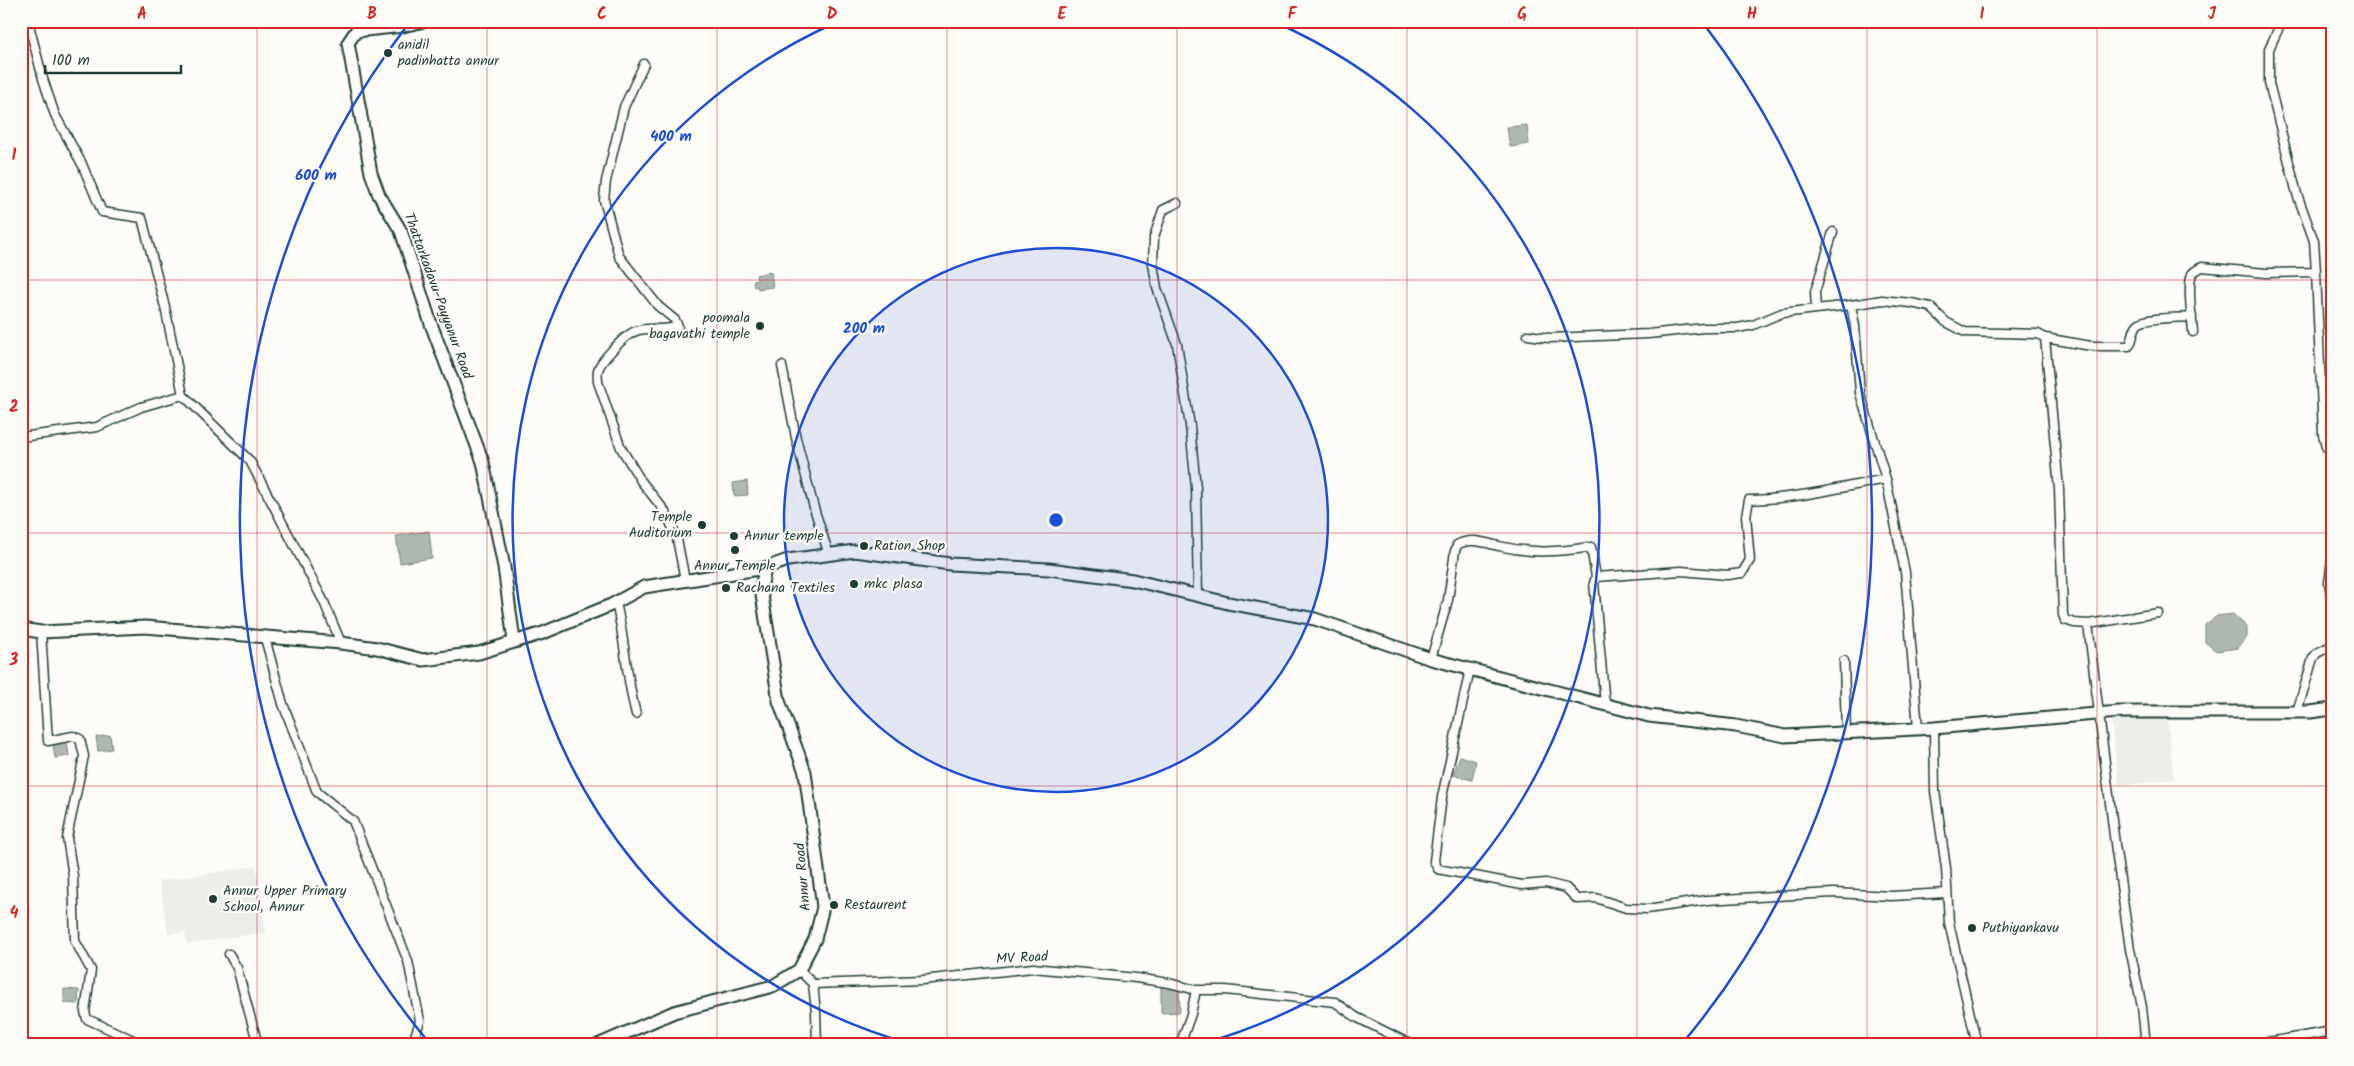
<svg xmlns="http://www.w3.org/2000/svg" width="2354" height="1066" viewBox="0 0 2354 1066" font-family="Kalam,sans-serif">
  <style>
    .built { fill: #eceee9 }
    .water { fill: #aeb8b1; stroke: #75877f }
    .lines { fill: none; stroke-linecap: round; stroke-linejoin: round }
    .minor-casing { stroke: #1f3d34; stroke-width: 11 }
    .secondary-casing { stroke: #1f3d34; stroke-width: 15 }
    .minor { stroke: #fdfcf7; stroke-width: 8 }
    .secondary { stroke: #fdfcf7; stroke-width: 11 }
    .grid { fill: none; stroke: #d62828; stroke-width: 1; stroke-opacity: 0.55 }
    .ring { fill: none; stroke: #1d4ed8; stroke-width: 2.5 }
    .poi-dot { fill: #1f3d34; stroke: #fdfcf7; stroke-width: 2 }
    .labels { text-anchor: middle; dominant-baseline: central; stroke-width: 4.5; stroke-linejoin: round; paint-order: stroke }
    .poi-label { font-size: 14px; fill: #1f3d34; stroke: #fdfcf7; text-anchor: start }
    .street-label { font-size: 14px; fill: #1f3d34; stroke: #fdfcf7 }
    .centre { fill: #1d4ed8; stroke: #fdfcf7; stroke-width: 2.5 }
    .ring-label { font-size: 15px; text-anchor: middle; font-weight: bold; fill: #1d4ed8; stroke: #fdfcf7; stroke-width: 4.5; stroke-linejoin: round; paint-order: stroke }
    .neatline { fill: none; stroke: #d62828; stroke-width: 2 }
    .grid-label { font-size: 16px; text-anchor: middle; font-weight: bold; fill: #d62828 }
  </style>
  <rect width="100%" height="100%" fill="#fdfcf7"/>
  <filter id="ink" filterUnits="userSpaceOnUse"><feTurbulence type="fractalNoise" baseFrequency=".02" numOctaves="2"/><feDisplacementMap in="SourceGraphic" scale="10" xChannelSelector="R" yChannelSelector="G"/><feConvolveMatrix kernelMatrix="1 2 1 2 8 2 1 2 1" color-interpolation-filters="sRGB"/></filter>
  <g filter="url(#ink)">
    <path class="built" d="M 2167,717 L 2174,779 L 2119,786 L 2111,719 Z
      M 256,866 L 266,932 L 187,944 L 185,932 L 168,934 L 159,881 Z"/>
    <path class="water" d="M 1527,125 L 1529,144 L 1510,147 L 1507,127 Z
      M 771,272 L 773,287 L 758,289 L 757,286 L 754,287 L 753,281 L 757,280 L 756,275 Z
      M 747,481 L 748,495 L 734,496 L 733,483 Z
      M 429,531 L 432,558 L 400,563 L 396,536 Z
      M 2233,614 L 2247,627 L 2247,637 L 2238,648 L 2216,651 L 2205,642 L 2205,625 L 2217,616 Z
      M 110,735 L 112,749 L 98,751 L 96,737 Z
      M 67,742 L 69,756 L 55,758 L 53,744 Z
      M 1460,756 L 1476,761 L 1472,780 L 1453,775 Z
      M 1161,986 L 1179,986 L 1180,1012 L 1161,1013 Z
      M 64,989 L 79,990 L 78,1004 L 64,1003 Z"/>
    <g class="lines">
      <defs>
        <path id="minor" d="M 28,21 L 43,79 L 55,115 L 82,164 L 102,212 L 142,218 L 165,307 L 183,395 L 250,461 L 324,602 L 341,643
          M 2282,21 L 2269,49 L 2269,83 L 2297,194 L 2314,241 L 2316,272
          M 644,64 L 624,107 L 606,181 L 604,200 L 619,256 L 658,306 L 675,320 L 678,326 C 664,332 650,326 636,331 C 626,334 601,360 598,370 C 597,373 598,378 598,382 L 621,448 L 641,481 L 664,510 L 671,524 L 677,539 L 685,580
          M 1177,203 L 1163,210 L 1154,237 L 1153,264 L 1157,288 L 1177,344 L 1190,426 L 1196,488 L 1198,596
          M 1851,305 L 1882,300 L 1911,303 L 1930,307 L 1946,322 L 1965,332 L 2038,334 L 2045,338 L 2059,489 L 2063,615 L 2065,620 L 2074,623 L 2088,624
          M 1816,309 L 1815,292 L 1833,232
          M 2193,332 C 2192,318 2187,286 2192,274 C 2194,271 2198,269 2202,267 L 2266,273 L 2316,272 L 2323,435 L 2326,447 L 2333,449
          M 1528,335 L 1549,338 L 1648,334 L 1704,328 L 1738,328 L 1753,325 L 1782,313 L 1851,305 L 1855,326 L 1860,393 L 1886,479 L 1905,572 L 1918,728
          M 2045,338 L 2091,346 L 2129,346 C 2134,339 2132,330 2138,324 C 2146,317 2180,318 2192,317
          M 782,366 L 796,438 L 814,508 L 829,555
          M 2321,392 L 2333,392
          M 21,437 L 97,427 L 141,407 L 183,395
          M 2333,551 L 2329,583 L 2333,609
          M 616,603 C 625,639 626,677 636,714
          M 41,632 L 48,741 L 73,736 L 80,739 L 84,756 L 67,838 L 73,876 L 75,941 L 91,970 L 85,1012 L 87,1019 L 133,1040 L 135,1045
          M 265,638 L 283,704 L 317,792 L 353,821 L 408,961 L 420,1021 L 412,1045
          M 1431,659 L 1448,600 L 1455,551 L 1457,545 C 1470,537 1485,543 1499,546 C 1532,554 1558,552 1591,547 L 1596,577
          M 1844,661 L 1846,733
          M 1470,669 L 1442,797 L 1434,861 L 1438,869 L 1522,885 L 1546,883 L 1566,888 L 1577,899 L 1596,898 L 1626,908 L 1647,909 L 1707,900 L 1775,896 L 1834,893 L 1891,896 L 1947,893
          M 1605,705 L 1594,583 L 1596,577 L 1681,571 L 1727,575 L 1742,573 L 1750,560 L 1746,516 L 1749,500 C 1795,499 1840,488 1886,479
          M 2297,712 L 2313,658 L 2317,653 L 2333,645
          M 1934,728 L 1935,791 L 1946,868 L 1949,923 L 1977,1045
          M 229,954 L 237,968 L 258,1045
          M 799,970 L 813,984 L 922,980 L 1033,968 L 1136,978 L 1169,983 L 1196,990 L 1191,1014 L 1180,1045
          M 813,984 L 816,1012 L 817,1045
          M 1196,990 L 1225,990 L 1335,1002 L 1356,1017 L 1412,1045
          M 2146,1045 L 2142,1007 L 2130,949 L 2115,844 L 2088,624 L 2158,613
          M 2250,1045 L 2333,1031"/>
        <path id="secondary" d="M 424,21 L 403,26 L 356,31 L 348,43 L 371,173 L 379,195 L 401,231 L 431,324 L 483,462 L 504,567 L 514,641
          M 21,629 L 41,632 L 145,627 L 341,643 L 377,648 L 423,660 L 479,653 L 543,633 L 611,605 L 644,587 L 765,568 L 788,560 L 855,551 L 950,564 L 1049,569 L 1133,580 L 1228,603 L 1315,619 L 1431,659 L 1649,716 L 1736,726 L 1785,736 L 1934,728 L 2119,712 L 2310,712 L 2333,709
          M 598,1045 L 674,1012 L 773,986 L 799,970 L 815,939 L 823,907 L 805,772 L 779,701 L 761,589 L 765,568"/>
      </defs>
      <use href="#minor" class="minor-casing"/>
      <use href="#secondary" class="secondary-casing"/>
      <use href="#minor" class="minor"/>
      <use href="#secondary" class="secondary"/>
    </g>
  </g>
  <path class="grid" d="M 257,21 L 257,1045M 487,21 L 487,1045M 717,21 L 717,1045M 947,21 L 947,1045M 1177,21 L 1177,1045M 1407,21 L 1407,1045M 1637,21 L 1637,1045M 1867,21 L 1867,1045M 2097,21 L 2097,1045M 21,280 L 2333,280M 21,533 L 2333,533M 21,786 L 2333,786"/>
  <circle cx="1056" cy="520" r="272" fill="#1d4ed8" fill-opacity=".12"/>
  <g class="ring">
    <circle cx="1056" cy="520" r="272"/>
    <path d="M911 1044A544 544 0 0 1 835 23M1277 23A544 544 0 0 1 1201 1044"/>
    <path d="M431 1045A816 816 0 0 1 409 23M1703 23A816 816 0 0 1 1681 1045"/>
  </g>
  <g class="poi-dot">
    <circle cx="388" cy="53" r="5"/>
    <circle cx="760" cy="326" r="5"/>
    <circle cx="702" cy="525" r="5"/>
    <circle cx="734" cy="536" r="5"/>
    <circle cx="864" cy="546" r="5"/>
    <circle cx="735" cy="550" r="5"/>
    <circle cx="854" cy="584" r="5"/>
    <circle cx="726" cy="588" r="5"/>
    <circle cx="213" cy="899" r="5"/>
    <circle cx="834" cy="905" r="5"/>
    <circle cx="1972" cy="928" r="5"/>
  </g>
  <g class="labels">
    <g class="poi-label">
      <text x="398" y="45">anidil<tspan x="398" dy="16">padinhatta annur</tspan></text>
      <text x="750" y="318" text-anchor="end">poomala<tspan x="750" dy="16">bagavathi temple</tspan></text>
      <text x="692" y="517" text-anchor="end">Temple<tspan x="692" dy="16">Auditorium</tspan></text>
      <text x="744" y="536">Annur temple</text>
      <text x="874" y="546">Ration Shop</text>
      <text x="735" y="566" text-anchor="middle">Annur Temple</text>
      <text x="864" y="584">mkc plasa</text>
      <text x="736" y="588">Rachana Textiles</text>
      <text x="223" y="891">Annur Upper Primary<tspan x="223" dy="16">School, Annur</tspan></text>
      <text x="844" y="905">Restaurent</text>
      <text x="1982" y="928">Puthiyankavu</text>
    </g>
    <g class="street-label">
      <text transform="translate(438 296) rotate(70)">Thattarkadavu-Payyanur Road</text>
      <text transform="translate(803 877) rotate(-95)">Annur Road</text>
      <text transform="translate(1022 958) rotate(-3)">MV Road</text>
    </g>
  </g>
  <circle cx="1056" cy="520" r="8" class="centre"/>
  <g class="ring-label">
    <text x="671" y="141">400 m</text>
    <text x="316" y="180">600 m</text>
    <text x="864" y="333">200 m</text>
  </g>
  <rect width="2354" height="1066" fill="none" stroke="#fdfcf7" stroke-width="55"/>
  <path d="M45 65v8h136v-8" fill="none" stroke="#1f3d34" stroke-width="2.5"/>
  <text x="52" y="65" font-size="15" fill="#1f3d34" stroke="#fdfcf7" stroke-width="4" paint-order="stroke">100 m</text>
  <rect x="28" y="28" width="2298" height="1010" class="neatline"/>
  <g class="grid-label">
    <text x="142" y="19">A</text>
    <text x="372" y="19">B</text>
    <text x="602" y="19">C</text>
    <text x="832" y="19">D</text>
    <text x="1062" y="19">E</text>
    <text x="1292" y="19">F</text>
    <text x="1522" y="19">G</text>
    <text x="1752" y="19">H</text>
    <text x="1982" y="19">I</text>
    <text x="2212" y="19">J</text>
    <text x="14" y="160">1</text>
    <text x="14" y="412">2</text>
    <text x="14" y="665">3</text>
    <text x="14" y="918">4</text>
  </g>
</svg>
